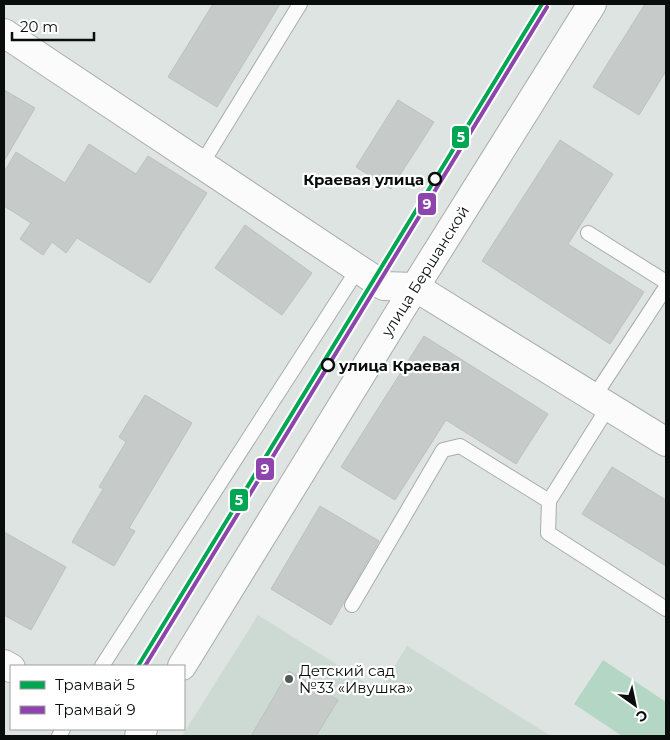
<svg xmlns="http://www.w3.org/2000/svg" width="670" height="740" viewBox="0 0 670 740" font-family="Montserrat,sans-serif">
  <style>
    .built { fill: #cddad3 }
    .green { fill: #b4d7c5 }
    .building { fill: #c6cbc9; stroke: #bcc1be }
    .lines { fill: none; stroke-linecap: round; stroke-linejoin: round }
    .service-casing { stroke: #a8adaa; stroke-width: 16 }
    .minor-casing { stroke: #a8adaa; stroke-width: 30 }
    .service { stroke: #fafbfa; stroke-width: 14 }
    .minor { stroke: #fafbfa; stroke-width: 28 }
    .tram-1-casing { stroke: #fff; stroke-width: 8 }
    .tram-2-casing { stroke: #fff; stroke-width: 8 }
    .tram-1 { stroke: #00a651; stroke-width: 4 }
    .tram-2 { stroke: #8e44ad; stroke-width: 4 }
    .stop-dot { fill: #fff; stroke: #090d0b; stroke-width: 2.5 }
    .poi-dot { fill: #545856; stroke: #fff; stroke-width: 2 }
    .labels { text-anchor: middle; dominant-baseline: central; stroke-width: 4.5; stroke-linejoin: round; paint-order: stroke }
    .stop-label { font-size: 15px; font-weight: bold; fill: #090d0b; stroke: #fff; text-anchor: end }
    .street-label { font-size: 15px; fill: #090d0b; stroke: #fff }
    .poi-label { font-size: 15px; fill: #090d0b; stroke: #fff; text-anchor: start }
    .line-badge { stroke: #fff; stroke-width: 2 }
    .badge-label { font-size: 14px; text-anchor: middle; font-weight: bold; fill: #fff }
  </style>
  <rect width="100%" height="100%" fill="#dee4e1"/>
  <path class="built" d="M 258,615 L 379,691 L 407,646 L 551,736 L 182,736 Z"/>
  <path class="green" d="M 603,660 L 666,702 L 666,736 L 622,736 L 574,704 Z"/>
  <path class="building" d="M 213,4 L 280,4 L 217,107 L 168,77 Z
    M 645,4 L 666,4 L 666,71 L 639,115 L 593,87 Z
    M 4,90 L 35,108 L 4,161 Z
    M 398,100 L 434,122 L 391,189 L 356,167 Z
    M 560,140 L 613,174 L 568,244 L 644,292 L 610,344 L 482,261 Z
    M 89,144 L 136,174 L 148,156 L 207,193 L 150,283 L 77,238 L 66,253 L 52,242 L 43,255 L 20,239 L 31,223 L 4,206 L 4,172 L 16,152 L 65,183 Z
    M 245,225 L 312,273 L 282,315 L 215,268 Z
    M 424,336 L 548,414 L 516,464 L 446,420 L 395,500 L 341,467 Z
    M 145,395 L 192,423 L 129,528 L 135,531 L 114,566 L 72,542 L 103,489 L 99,487 L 126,442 L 119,437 Z
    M 612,467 L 666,500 L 666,566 L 582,514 Z
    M 320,506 L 379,541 L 331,625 L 271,589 Z
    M 4,532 L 66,567 L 31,630 L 4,615 Z
    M 289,671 L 338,700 L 316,736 L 251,736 Z"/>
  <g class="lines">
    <defs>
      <path id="service" d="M 201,165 L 300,4
        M 588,233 L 666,282
        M 594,397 L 666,287
        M 549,501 L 548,533 L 666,609
        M 352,605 L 443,450 L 460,446 L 549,501 L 609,406
        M 102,666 L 358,269
        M 59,736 L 63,729"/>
      <path id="minor" d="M 4,33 L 384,286 L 415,287 L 666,442
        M 4,664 L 11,668
        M 182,666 L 415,287 L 592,4
        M 139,736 L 143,729"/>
    </defs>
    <use href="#service" class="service-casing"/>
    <use href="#minor" class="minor-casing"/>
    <use href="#service" class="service"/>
    <use href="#minor" class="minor"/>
    <defs>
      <path id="tram-1" d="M 138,666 L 542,4"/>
      <path id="tram-2" d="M 145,666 L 547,7"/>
    </defs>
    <use href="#tram-1" class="tram-1-casing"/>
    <use href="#tram-2" class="tram-2-casing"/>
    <use href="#tram-1" class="tram-1"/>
    <use href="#tram-2" class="tram-2"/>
  </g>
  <g class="stop-dot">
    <circle cx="435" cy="179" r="6"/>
    <circle cx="328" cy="365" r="6"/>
  </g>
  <circle class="poi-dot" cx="289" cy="679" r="5"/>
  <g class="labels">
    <g class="stop-label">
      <text x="424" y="179">Краевая улица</text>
      <text x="339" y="365" text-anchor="start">улица Краевая</text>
    </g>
    <g class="street-label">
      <text transform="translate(425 271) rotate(-58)">улица Бершанской</text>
    </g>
    <g class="poi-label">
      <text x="299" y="670">Детский сад<tspan x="299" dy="17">№33 «Ивушка»</tspan></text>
    </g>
  </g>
  <g class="line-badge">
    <rect x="451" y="125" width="19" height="24" rx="5" fill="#00a651"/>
    <rect x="417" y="192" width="20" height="24" rx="5" fill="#8e44ad"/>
    <rect x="255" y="457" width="20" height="24" rx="5" fill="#8e44ad"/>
    <rect x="229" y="488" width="20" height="24" rx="5" fill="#00a651"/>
  </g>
  <g class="badge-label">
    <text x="461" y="142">5</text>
    <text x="427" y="209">9</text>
    <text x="265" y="474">9</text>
    <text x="239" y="505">5</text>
  </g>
  <rect width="670" height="740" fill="none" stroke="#090d0b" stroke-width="10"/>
  <rect x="10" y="665" width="175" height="65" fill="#ffffff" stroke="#9d9e9d"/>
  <rect x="20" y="681" width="25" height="8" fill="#00a651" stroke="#9d9e9d"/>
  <text x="55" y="690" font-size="15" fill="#090d0b">Трамвай 5</text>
  <rect x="20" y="706" width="25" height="8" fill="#8e44ad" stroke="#9d9e9d"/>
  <text x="55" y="715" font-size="15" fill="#090d0b">Трамвай 9</text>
  <g transform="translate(635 705) rotate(147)" stroke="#ffffff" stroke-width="4" paint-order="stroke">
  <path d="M0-4L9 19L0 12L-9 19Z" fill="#090d0b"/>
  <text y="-8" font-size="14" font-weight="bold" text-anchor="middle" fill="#090d0b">С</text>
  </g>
  <path d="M12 32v8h82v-8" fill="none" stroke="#090d0b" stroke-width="2.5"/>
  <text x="20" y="32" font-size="15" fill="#090d0b" stroke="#ffffff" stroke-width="4" paint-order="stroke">20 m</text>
</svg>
